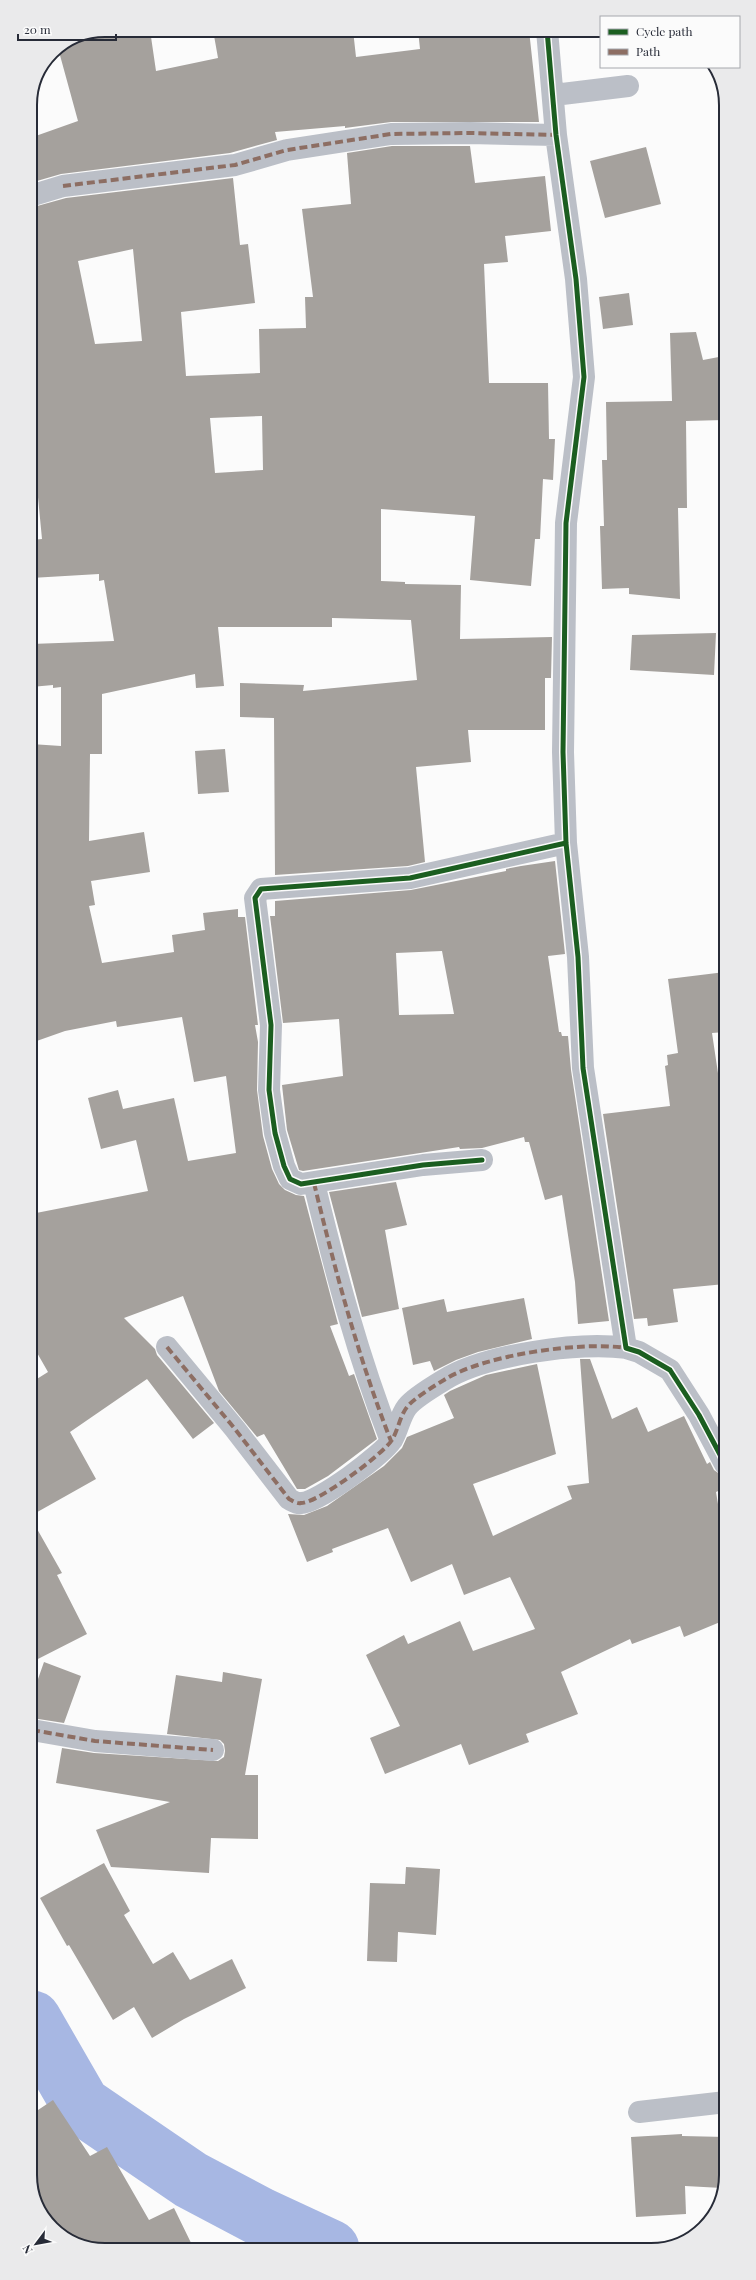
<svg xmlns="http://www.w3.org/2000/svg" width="756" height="2280" viewBox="0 0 756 2280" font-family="'Playfair Display',serif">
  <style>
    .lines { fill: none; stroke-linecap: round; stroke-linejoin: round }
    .river { stroke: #a7b7e3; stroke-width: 59 }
    .building { fill: #a5a19d; fill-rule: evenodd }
    .street { stroke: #bbbfc7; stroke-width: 22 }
    .quiet { stroke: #8d6e63; stroke-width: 4; stroke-dasharray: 8 4; stroke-linecap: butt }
    .cycleway-casing { stroke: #fbfbfb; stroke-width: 8 }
    .cycleway { stroke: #1b5e20; stroke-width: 5 }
    .rim { fill: none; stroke: #272b37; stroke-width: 2 }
  </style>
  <rect width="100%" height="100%" fill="#fbfbfb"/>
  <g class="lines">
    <path class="river" d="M 32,2020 L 81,2105 L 191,2180 L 261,2217 L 330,2249"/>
  </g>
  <path class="building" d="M 105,30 L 150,30 L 156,71 L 218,58 L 213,30 L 353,30 L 356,57 L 420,49 L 418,30 L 529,30 L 539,122 L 391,122 L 345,128 L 345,126 L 275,132 L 277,140 L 230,153 L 61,174 L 30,183 L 30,138 L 78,121 L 58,48 L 77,36 Z
    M 392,146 L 470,146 L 475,183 L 545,176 L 551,231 L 505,236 L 508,262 L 484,264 L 489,383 L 548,383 L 549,439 L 555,439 L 553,480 L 543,479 L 540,539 L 535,539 L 531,586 L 470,580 L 475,516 L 381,509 L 381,581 L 405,582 L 405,584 L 461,585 L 460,639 L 552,637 L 551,678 L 545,678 L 545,730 L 468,730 L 471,762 L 416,767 L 425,862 L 408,866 L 275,875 L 274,718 L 240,717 L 240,683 L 304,685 L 303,691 L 417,680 L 411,620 L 332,618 L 332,627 L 218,627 L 224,686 L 196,688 L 195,674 L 102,694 L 102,754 L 90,754 L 89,841 L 144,832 L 150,872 L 91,881 L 95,905 L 89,906 L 102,963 L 174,952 L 172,935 L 205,930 L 203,913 L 238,909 L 238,917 L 245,917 L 258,1025 L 255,1025 L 258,1042 L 257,1090 L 263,1136 L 272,1169 L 279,1184 L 285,1190 L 296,1195 L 304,1196 L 338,1324 L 330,1326 L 349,1376 L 354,1374 L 377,1439 L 328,1476 L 305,1489 L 297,1489 L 264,1434 L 257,1437 L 219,1391 L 183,1296 L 124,1318 L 155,1349 L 157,1355 L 214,1423 L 193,1439 L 147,1379 L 70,1432 L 96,1479 L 32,1515 L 32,1382 L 48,1372 L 32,1344 L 31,1214 L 148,1191 L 136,1140 L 101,1149 L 88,1098 L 118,1090 L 123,1109 L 174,1098 L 188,1161 L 236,1153 L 226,1076 L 194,1082 L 182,1017 L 117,1027 L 116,1021 L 65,1031 L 31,1043 L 31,744 L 61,746 L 61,687 L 53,688 L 53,685 L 31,687 L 31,644 L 114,641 L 104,580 L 99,581 L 99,574 L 31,578 L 31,540 L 42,539 L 31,424 L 30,208 L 66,198 L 233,178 L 240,245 L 248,244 L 255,303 L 181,312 L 186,376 L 260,373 L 259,329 L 306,328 L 305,297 L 313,297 L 302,209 L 351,204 L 347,153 ZM 133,249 L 142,341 L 95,344 L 78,261 ZM 262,416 L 263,470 L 215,473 L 210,418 Z
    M 646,147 L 661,204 L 605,218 L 590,161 Z
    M 629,293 L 633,325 L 603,329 L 599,297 Z
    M 696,332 L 703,360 L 724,356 L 724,420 L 686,421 L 687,508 L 678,508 L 680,599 L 629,594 L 629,588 L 602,589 L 600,526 L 604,526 L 602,460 L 607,460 L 606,402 L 672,401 L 670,333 Z
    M 716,633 L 714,675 L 630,670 L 632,635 Z
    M 225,749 L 229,792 L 198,794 L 195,751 Z
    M 555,861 L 565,954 L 548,956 L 559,1032 L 561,1032 L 562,1036 L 568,1036 L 571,1070 L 609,1321 L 578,1324 L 575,1282 L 562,1195 L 545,1200 L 529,1142 L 525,1142 L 524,1137 L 482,1148 L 460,1149 L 459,1147 L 303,1171 L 299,1170 L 287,1130 L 282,1085 L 343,1076 L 339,1019 L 283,1023 L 270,916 L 275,916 L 275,901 L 411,890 L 506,871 L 506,869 L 521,866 ZM 442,951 L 454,1014 L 399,1015 L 396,953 Z
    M 725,972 L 725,1032 L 712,1033 L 725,1120 L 725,1284 L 673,1289 L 678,1322 L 648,1326 L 647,1318 L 634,1319 L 603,1114 L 670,1106 L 665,1066 L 668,1065 L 667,1055 L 678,1053 L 668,979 Z
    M 396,1182 L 407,1225 L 385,1230 L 399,1309 L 362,1317 L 329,1192 Z
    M 524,1298 L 532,1339 L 478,1352 L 456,1360 L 434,1371 L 430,1361 L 413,1365 L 402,1308 L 444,1299 L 447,1312 Z
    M 580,1359 L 590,1359 L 612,1419 L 637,1407 L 648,1432 L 684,1416 L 707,1464 L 710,1462 L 714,1470 L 721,1475 L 725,1488 L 716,1492 L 725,1546 L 725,1620 L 684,1637 L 680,1626 L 632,1644 L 630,1639 L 561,1672 L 578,1714 L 526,1734 L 529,1742 L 469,1765 L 461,1744 L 385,1774 L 370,1738 L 400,1726 L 366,1655 L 404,1635 L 408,1644 L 460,1621 L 473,1651 L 535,1629 L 510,1577 L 464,1595 L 452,1564 L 411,1582 L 388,1528 L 332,1549 L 333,1552 L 307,1562 L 288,1514 L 304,1515 L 327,1506 L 384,1466 L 402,1448 L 407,1437 L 454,1418 L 444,1395 L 450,1391 L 486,1375 L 537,1364 L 556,1454 L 473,1484 L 493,1536 L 572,1499 L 567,1486 L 589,1483 Z
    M 32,1520 L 62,1573 L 57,1575 L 87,1634 L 32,1662 Z
    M 44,1662 L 81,1676 L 64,1723 L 32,1718 L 32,1696 Z
    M 223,1672 L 262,1679 L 245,1775 L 258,1775 L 258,1839 L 211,1838 L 209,1873 L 111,1867 L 96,1830 L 170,1802 L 56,1783 L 62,1748 L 94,1753 L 218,1761 L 224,1757 L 225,1751 L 224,1744 L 220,1740 L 167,1734 L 176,1675 L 222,1682 Z
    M 104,1863 L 130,1911 L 124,1915 L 153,1964 L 173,1952 L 190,1980 L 232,1959 L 246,1988 L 184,2019 L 152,2038 L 134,2007 L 113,2020 L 69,1945 L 67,1946 L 40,1898 Z
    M 406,1867 L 440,1869 L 436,1935 L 398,1932 L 397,1962 L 367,1961 L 370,1883 L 405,1884 Z
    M 53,2100 L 90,2156 L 107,2147 L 149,2220 L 174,2208 L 194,2249 L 100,2250 L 56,2231 L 33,2194 L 32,2110 L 38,2110 Z
    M 682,2134 L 682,2136 L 726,2137 L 726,2175 L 722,2188 L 685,2186 L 686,2214 L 636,2217 L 631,2137 Z"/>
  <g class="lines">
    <path class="street" d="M 547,30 L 556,135 L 576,279 L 584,377 L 566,523 L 563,752 L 566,843 L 578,957 L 583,1068 L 626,1348 L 639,1352 L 670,1370 L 699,1415 L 725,1464
      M 554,95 L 628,86
      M 30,196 L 63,186 L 235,165 L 287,150 L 391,134 L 470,133 L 556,135
      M 482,1160 L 423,1165 L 301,1184 L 290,1179 L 284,1166 L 275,1133 L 269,1090 L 271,1025 L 255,898 L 261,889 L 410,878 L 566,843
      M 314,1183 C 335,1270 358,1357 391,1441
      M 167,1347 L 235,1429 L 289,1499 C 293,1501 297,1504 301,1503 C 318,1503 382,1455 392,1440 C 398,1430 400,1416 407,1407 C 413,1399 434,1386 444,1380 C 483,1355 581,1341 626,1348
      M 32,1730 L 95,1741 L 213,1750
      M 639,2112 L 726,2102"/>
    <path class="quiet" d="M 63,186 L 235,165 L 287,150 L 391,134 L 470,133 L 556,135
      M 314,1183 C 335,1270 358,1357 391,1441
      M 167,1347 L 235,1429 L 289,1499 C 293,1501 297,1504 301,1503 C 318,1503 382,1455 392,1440 C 398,1430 400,1416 407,1407 C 413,1399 434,1386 444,1380 C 483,1355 581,1341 626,1348
      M 32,1730 L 95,1741 L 213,1750"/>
    <defs>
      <path id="cycleway" d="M 547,30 L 556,135 L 576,279 L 584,377 L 566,523 L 563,752 L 566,843 L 578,957 L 583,1068 L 626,1348 L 639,1352 L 670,1370 L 699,1415 L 725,1464
        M 482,1160 L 423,1165 L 301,1184 L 290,1179 L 284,1166 L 275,1133 L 269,1090 L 271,1025 L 255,898 L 261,889 L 410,878 L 566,843"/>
    </defs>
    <use href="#cycleway" class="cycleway-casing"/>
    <use href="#cycleway" class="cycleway"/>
  </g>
  <path d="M0 0H756V2280H0ZM105 37H651A68 68 0 0 1 719 105V2175A68 68 0 0 1 651 2243H105A68 68 0 0 1 37 2175V105A68 68 0 0 1 105 37Z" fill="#eaeaeb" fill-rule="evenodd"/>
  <path class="rim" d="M105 37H651A68 68 0 0 1 719 105V2175A68 68 0 0 1 651 2243H105A68 68 0 0 1 37 2175V105A68 68 0 0 1 105 37Z"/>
  <rect x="600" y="16" width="140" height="52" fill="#fbfbfb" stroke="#a6a8ad"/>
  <rect x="608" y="29" width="20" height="6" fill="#1b5e20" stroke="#a6a8ad"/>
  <text x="636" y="36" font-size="12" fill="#272b37">Cycle path</text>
  <rect x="608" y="49" width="20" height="6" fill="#8d6e63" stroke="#a6a8ad"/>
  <text x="636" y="56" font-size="12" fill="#272b37">Path</text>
  <g transform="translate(36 2244) rotate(238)" stroke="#fbfbfb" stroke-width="3" paint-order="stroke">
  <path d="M0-3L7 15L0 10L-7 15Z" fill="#272b37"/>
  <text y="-6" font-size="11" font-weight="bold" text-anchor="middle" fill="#272b37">N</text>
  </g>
  <path d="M18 34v6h98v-6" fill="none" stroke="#272b37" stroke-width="2"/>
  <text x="24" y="34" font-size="12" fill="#272b37" stroke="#fbfbfb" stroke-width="3" paint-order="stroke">20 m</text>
</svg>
